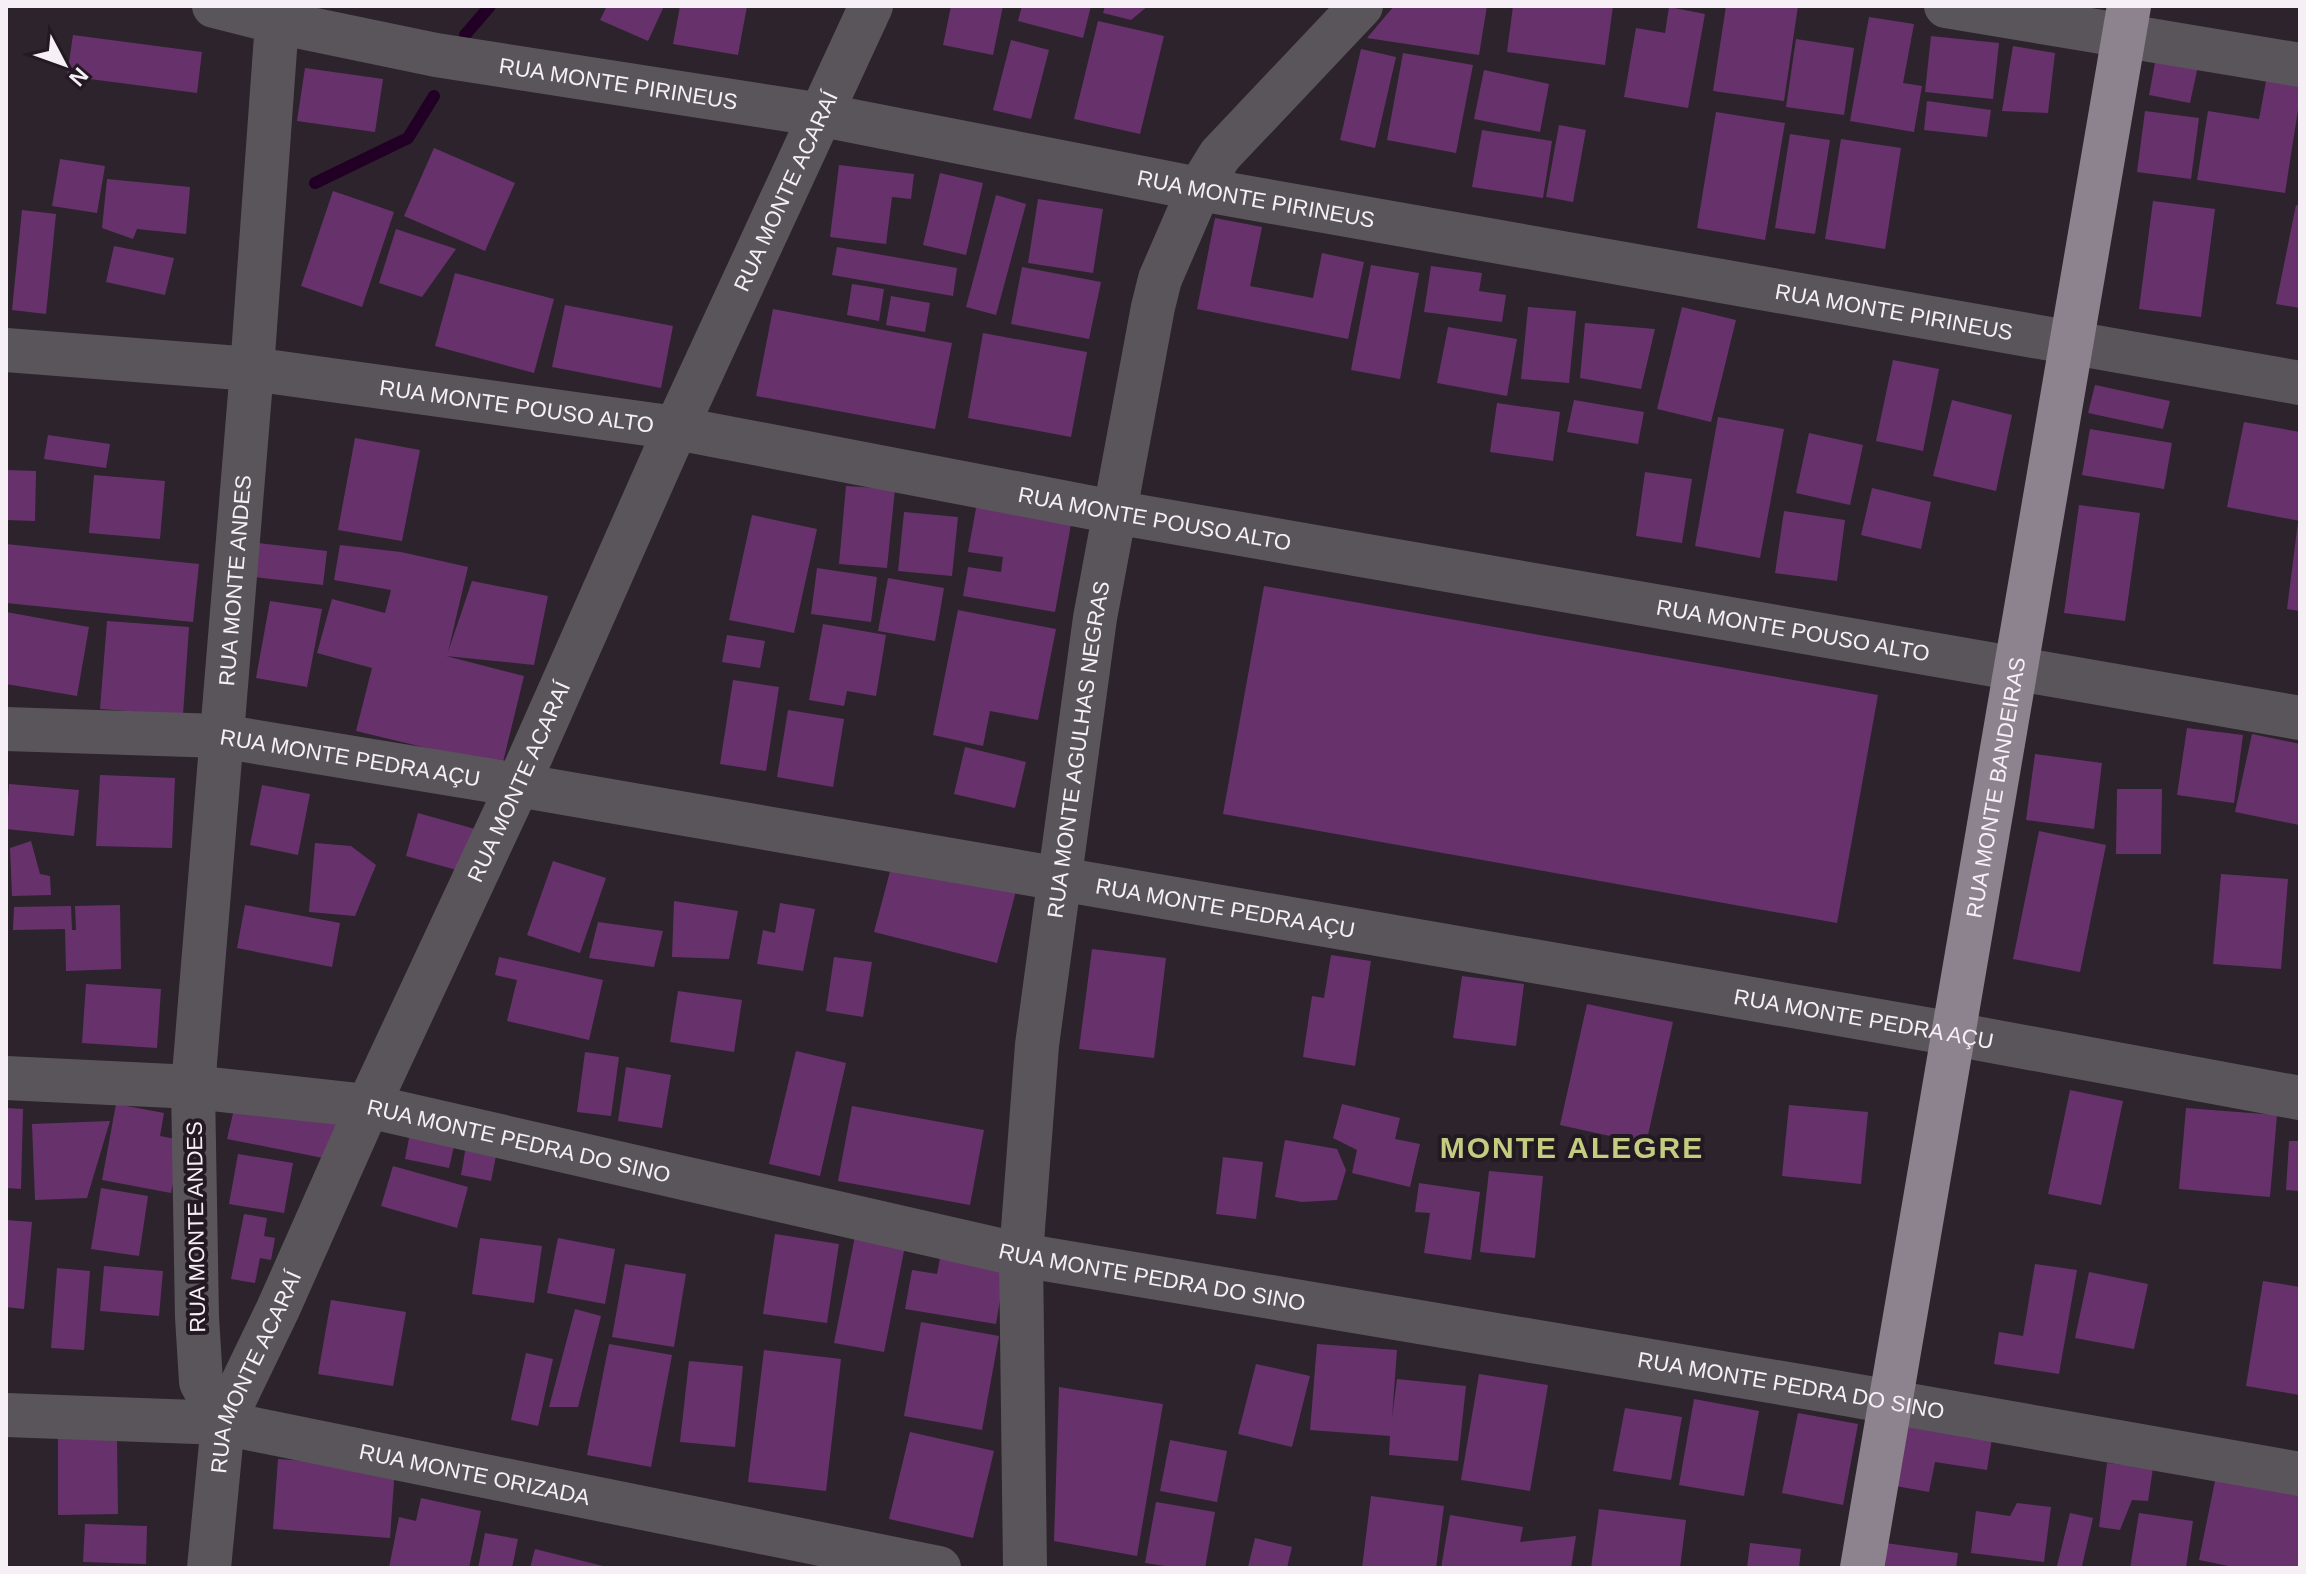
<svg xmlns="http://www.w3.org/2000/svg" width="2306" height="1574" viewBox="0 0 2306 1574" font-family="Helvetica,sans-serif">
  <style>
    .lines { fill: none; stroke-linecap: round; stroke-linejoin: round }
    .stream { stroke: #220026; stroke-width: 12 }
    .building { fill: #67326c }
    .minor { stroke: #5a555a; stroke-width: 44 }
    .major { stroke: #8d838e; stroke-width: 44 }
    .labels { text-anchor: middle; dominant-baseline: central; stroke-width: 8; stroke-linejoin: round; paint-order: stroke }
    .street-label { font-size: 22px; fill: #f6eff6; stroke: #221923 }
    .district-label { font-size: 30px; font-weight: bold; letter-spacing: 2px; fill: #c3cc7f; stroke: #221923 }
  </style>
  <rect width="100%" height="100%" fill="#2c232d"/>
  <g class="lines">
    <path class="stream" d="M 465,35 L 490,6
      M 315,183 L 408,138 L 434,96"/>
  </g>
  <path class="building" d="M 607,6 L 664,6 L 648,41 L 600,20 Z
    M 680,6 L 747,6 L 738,55 L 673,44 Z
    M 951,6 L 1003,6 L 993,55 L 943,45 Z
    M 1022,6 L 1091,6 L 1083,38 L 1018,21 Z
    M 1105,6 L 1148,6 L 1131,20 L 1103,13 Z
    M 1394,6 L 1487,6 L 1479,55 L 1367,38 Z
    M 1513,6 L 1613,6 L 1605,65 L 1507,52 Z
    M 1726,6 L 1798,6 L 1784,101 L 1713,91 Z
    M 1669,7 L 1705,14 L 1688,108 L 1624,97 L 1636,28 L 1665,33 Z
    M 1869,17 L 1914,24 L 1903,83 L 1922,86 L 1914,132 L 1850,121 Z
    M 1098,21 L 1164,36 L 1140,134 L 1074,119 Z
    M 73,35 L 202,52 L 197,93 L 67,76 Z
    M 1931,36 L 1999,43 L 1993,99 L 1925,92 Z
    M 1796,39 L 1854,48 L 1844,115 L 1786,107 Z
    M 1011,40 L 1049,50 L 1031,119 L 993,110 Z
    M 2013,46 L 2055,53 L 2048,113 L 2002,111 Z
    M 1361,49 L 1396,57 L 1375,148 L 1340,140 Z
    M 2157,52 L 2199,61 L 2190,103 L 2149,95 Z
    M 1403,53 L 1473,65 L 1456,153 L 1387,140 Z
    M 305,68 L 383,79 L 375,132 L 297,121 Z
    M 1484,70 L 1549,84 L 1540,132 L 1474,119 Z
    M 2267,76 L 2300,81 L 2300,97 L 2285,193 L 2197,180 L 2208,111 L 2259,119 Z
    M 1927,101 L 1991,110 L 1987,137 L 1924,130 Z
    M 2145,111 L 2199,118 L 2191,179 L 2137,172 Z
    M 1716,112 L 1785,123 L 1765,240 L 1697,228 Z
    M 1559,125 L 1586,130 L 1573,202 L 1546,197 Z
    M 1482,130 L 1552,141 L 1543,198 L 1472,187 Z
    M 1790,134 L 1830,140 L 1815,234 L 1775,228 Z
    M 1841,139 L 1901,148 L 1885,249 L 1825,239 Z
    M 434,148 L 515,183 L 485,251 L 404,216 Z
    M 60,159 L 105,166 L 97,213 L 52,206 Z
    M 839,165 L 914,174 L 911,199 L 892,197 L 886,244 L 830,237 Z
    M 940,173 L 983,183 L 966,255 L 923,245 Z
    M 107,179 L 190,187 L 186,234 L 137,229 L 133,239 L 102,228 Z
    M 333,191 L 394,212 L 362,307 L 301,286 Z
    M 996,195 L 1026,204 L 996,315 L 966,307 Z
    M 1038,199 L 1103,209 L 1093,273 L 1028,263 Z
    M 2153,201 L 2215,209 L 2201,317 L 2139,309 Z
    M 2296,205 L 2300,206 L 2300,308 L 2276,304 Z
    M 22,210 L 56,214 L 46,314 L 12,310 Z
    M 1215,218 L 1262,227 L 1250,286 L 1313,298 L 1322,253 L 1364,262 L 1348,339 L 1197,309 Z
    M 396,229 L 456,249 L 422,297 L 379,283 Z
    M 114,246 L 174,258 L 165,295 L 106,282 Z
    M 837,247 L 957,268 L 953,296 L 832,275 Z
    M 1371,265 L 1419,273 L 1400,379 L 1351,370 Z
    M 1431,266 L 1482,273 L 1479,291 L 1506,295 L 1502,322 L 1424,312 Z
    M 1022,267 L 1101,282 L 1089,339 L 1011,324 Z
    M 455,273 L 554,299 L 534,373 L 435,346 Z
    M 852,284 L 884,289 L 879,321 L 847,315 Z
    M 891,296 L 930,303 L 925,332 L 886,325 Z
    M 565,305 L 673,326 L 661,388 L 552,367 Z
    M 1528,307 L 1576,311 L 1569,383 L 1521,379 Z
    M 1682,307 L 1736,320 L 1711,422 L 1657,409 Z
    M 773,309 L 952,343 L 935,429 L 756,396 Z
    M 1585,323 L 1655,329 L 1641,389 L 1580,378 Z
    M 1448,327 L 1517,339 L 1507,396 L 1437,383 Z
    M 983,333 L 1087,352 L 1071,437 L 968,418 Z
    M 1893,360 L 1939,369 L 1923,451 L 1876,441 Z
    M 2095,385 L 2170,401 L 2163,429 L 2088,413 Z
    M 1574,400 L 1644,412 L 1638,444 L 1567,432 Z
    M 1952,400 L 2012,415 L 1996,491 L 1933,476 Z
    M 1497,403 L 1560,412 L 1553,461 L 1490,452 Z
    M 1718,417 L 1784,429 L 1760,558 L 1695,546 Z
    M 2244,422 L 2300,432 L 2300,521 L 2227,507 Z
    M 2090,429 L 2172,443 L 2164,489 L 2082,475 Z
    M 1809,433 L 1863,445 L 1850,505 L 1796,493 Z
    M 48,435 L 110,444 L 106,468 L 44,459 Z
    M 355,438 L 420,450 L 402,541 L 338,530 Z
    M 6,470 L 36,471 L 35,521 L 6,520 Z
    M 1645,472 L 1692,479 L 1682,543 L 1636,536 Z
    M 94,475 L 165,481 L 160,539 L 89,533 Z
    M 846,486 L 895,489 L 887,568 L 839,564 Z
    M 1872,488 L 1931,502 L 1921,549 L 1861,535 Z
    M 977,503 L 1072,519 L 1055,612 L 963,596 L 968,567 L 1001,572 L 1003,557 L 968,552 Z
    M 2079,505 L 2140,513 L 2125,621 L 2064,613 Z
    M 1784,511 L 1845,520 L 1837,581 L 1775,573 Z
    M 904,512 L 958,517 L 952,576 L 898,571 Z
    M 752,515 L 817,529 L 794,633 L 729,620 Z
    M 2298,522 L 2300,522 L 2300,611 L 2287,609 Z
    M 258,543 L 327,551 L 323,585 L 254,577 Z
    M 6,544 L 199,564 L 193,622 L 6,603 Z
    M 340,545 L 401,552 L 468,567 L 448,652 L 472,581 L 548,596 L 534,665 L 446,656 L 524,676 L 502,766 L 356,731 L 372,668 L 317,653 L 332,599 L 385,613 L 391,590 L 334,580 Z
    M 817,568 L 877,577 L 871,622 L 811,614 Z
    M 888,578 L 944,588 L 935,641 L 878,631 Z
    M 1264,586 L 1878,695 L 1837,923 L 1223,814 Z
    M 270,601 L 322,609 L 307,687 L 256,678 Z
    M 958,610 L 1056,629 L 1038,720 L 990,711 L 983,746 L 933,735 Z
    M 6,612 L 89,627 L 77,696 L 6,684 Z
    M 107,621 L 189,627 L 183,715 L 100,709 Z
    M 823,624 L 886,635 L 876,696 L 847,691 L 844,706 L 809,700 Z
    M 727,635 L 765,641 L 760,668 L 722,662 Z
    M 733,680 L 779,687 L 766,771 L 720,764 Z
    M 788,710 L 844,719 L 833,787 L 777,777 Z
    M 2187,728 L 2243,735 L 2234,803 L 2177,795 Z
    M 2252,734 L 2300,744 L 2299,825 L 2235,812 Z
    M 965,747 L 1026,762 L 1015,808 L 954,794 Z
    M 2035,754 L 2102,763 L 2094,829 L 2026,820 Z
    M 100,775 L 175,778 L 172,848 L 96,846 Z
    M 9,784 L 79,790 L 74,836 L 6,829 Z
    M 262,785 L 310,794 L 298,855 L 250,845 Z
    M 2117,789 L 2162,789 L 2161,854 L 2116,854 Z
    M 418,813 L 475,829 L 464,872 L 406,856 Z
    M 2039,831 L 2106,845 L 2080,972 L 2013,959 Z
    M 31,841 L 40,874 L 50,876 L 51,895 L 12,896 L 10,848 Z
    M 315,843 L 351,846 L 376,865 L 355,916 L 309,912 Z
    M 893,860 L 1016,891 L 997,963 L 874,932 Z
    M 553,861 L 606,878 L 580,953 L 527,935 Z
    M 2221,874 L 2288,879 L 2281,969 L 2213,964 Z
    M 674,901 L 738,911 L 729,959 L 672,957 Z
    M 780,903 L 815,909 L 803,971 L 757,964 L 763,930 L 775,933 Z
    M 120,905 L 121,969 L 66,971 L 65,929 L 13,930 L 14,907 L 71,906 L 72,930 L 76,930 L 75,906 Z
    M 245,905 L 340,923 L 332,967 L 237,948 Z
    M 598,922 L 663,931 L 654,967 L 589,958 Z
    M 1092,949 L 1166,958 L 1154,1058 L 1079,1049 Z
    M 1331,955 L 1371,961 L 1355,1066 L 1303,1057 L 1312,996 L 1324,998 Z
    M 499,957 L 603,980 L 589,1040 L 507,1021 L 517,980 L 495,975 Z
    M 834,957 L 872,962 L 863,1017 L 826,1011 Z
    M 1462,976 L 1524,984 L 1516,1046 L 1453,1038 Z
    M 86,984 L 161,989 L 157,1048 L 82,1043 Z
    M 678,991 L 742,1000 L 734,1052 L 670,1042 Z
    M 1587,1004 L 1673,1022 L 1646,1144 L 1560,1125 Z
    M 796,1051 L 846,1063 L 820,1176 L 769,1164 Z
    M 585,1052 L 619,1057 L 611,1116 L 577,1112 Z
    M 626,1067 L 671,1075 L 662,1128 L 618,1121 Z
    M 2070,1090 L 2123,1101 L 2101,1205 L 2048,1194 Z
    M 116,1104 L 164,1113 L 160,1136 L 181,1140 L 171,1193 L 102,1180 Z
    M 1342,1104 L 1400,1118 L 1395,1139 L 1420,1144 L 1410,1187 L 1352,1173 L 1357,1150 L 1333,1138 Z
    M 235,1105 L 340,1125 L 333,1160 L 227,1139 Z
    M 1789,1105 L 1868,1112 L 1861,1184 L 1782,1176 Z
    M 852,1106 L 984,1130 L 970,1205 L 838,1181 Z
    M 6,1108 L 23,1109 L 21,1189 L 6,1188 Z
    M 2186,1108 L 2277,1115 L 2270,1197 L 2179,1189 Z
    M 110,1121 L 87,1198 L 35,1200 L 32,1124 Z
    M 410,1133 L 455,1142 L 449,1168 L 405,1159 Z
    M 467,1140 L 498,1146 L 491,1181 L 461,1175 Z
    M 1285,1140 L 1337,1149 L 1346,1170 L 1337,1200 L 1302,1202 L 1275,1197 Z
    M 2289,1141 L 2300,1141 L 2300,1191 L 2286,1190 Z
    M 238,1154 L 293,1163 L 284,1213 L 229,1204 Z
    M 1223,1157 L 1263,1162 L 1256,1219 L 1216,1214 Z
    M 393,1166 L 468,1187 L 457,1228 L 381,1206 Z
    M 1489,1171 L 1543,1176 L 1535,1258 L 1480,1252 Z
    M 1419,1183 L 1480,1192 L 1471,1260 L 1424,1253 L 1430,1213 L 1415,1212 Z
    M 101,1188 L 148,1196 L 139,1256 L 91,1249 Z
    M 244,1214 L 267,1218 L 264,1236 L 275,1238 L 271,1260 L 260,1258 L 255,1283 L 231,1279 Z
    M 6,1220 L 32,1222 L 24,1309 L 6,1307 Z
    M 775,1234 L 839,1244 L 827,1323 L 763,1314 Z
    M 855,1236 L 905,1246 L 884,1352 L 834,1343 Z
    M 480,1238 L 542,1246 L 534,1303 L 472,1294 Z
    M 558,1238 L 615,1249 L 605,1304 L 547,1293 Z
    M 941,1253 L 1006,1263 L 996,1324 L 905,1309 L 912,1270 L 937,1274 Z
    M 625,1264 L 686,1274 L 674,1347 L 612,1337 Z
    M 2035,1264 L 2077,1270 L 2059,1374 L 1994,1364 L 1999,1332 L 2023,1336 Z
    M 104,1266 L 163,1271 L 159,1316 L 100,1311 Z
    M 57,1268 L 90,1271 L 84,1350 L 51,1348 Z
    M 2089,1272 L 2148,1284 L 2134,1349 L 2075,1338 Z
    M 2263,1281 L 2300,1287 L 2300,1395 L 2246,1386 Z
    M 331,1300 L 406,1312 L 393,1386 L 318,1374 Z
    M 575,1309 L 601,1316 L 578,1407 L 549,1407 Z
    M 921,1322 L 999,1336 L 982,1430 L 904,1416 Z
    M 609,1344 L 672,1355 L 651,1467 L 587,1455 Z
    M 1317,1344 L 1397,1350 L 1392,1418 L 1397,1379 L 1466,1386 L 1458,1461 L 1389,1455 L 1390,1436 L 1310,1430 Z
    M 764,1350 L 841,1359 L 826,1491 L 748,1482 Z
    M 526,1353 L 553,1359 L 538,1426 L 511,1420 Z
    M 689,1361 L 743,1366 L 735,1447 L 680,1442 Z
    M 1256,1364 L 1310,1376 L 1292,1447 L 1238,1434 Z
    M 1479,1374 L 1548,1385 L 1530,1491 L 1461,1480 Z
    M 1059,1387 L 1163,1404 L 1137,1556 L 1054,1541 Z
    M 1694,1399 L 1759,1411 L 1744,1496 L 1679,1485 Z
    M 1625,1408 L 1682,1417 L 1671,1480 L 1613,1471 Z
    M 1904,1410 L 1994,1426 L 1987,1470 L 1935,1462 L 1929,1492 L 1890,1485 Z
    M 1798,1413 L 1858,1424 L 1843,1505 L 1782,1493 Z
    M 910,1432 L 994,1451 L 973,1538 L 889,1519 Z
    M 58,1438 L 117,1438 L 118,1514 L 58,1515 Z
    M 1170,1440 L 1227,1451 L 1217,1502 L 1160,1491 Z
    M 278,1459 L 395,1467 L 390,1538 L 273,1529 Z
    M 2107,1463 L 2153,1468 L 2148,1501 L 2132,1500 L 2120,1530 L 2099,1527 Z
    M 2216,1476 L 2300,1493 L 2298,1568 L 2238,1568 L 2199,1560 Z
    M 1371,1496 L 1444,1506 L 1436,1568 L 1362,1568 Z
    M 421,1498 L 481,1511 L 469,1568 L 389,1568 L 399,1517 L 416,1521 Z
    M 1156,1502 L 1215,1512 L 1205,1568 L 1178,1568 L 1145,1563 Z
    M 2017,1503 L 2051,1507 L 2044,1562 L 1971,1553 L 1976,1511 L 2010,1516 Z
    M 1599,1509 L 1686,1520 L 1680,1568 L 1591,1568 Z
    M 2070,1513 L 2093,1518 L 2082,1566 L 2061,1568 L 2057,1566 Z
    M 2139,1513 L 2193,1521 L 2186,1568 L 2130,1568 Z
    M 1450,1515 L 1523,1527 L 1520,1542 L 1576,1536 L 1571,1568 L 1441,1568 Z
    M 85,1524 L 147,1526 L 146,1564 L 83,1562 Z
    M 485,1533 L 518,1539 L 512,1568 L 478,1568 Z
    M 1255,1538 L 1292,1547 L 1287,1568 L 1248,1567 Z
    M 1750,1543 L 1801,1549 L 1799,1568 L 1747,1568 Z
    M 1885,1543 L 1958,1553 L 1956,1568 L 1881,1568 Z
    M 535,1549 L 607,1567 L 607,1568 L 530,1568 Z"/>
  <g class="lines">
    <g class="minor">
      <path id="s1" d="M 214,6 L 277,22 L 436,55 L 822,115 L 1199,189 L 2300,383"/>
      <path d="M 1946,6 L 2300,65"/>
      <path id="s2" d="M 6,350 L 252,369 L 676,428 L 1114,512 L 2300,718"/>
      <path id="s3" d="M 6,729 L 220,736 L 518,785 L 1954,1034 L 2300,1098"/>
      <path id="s4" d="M 6,1078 L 193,1087 L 368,1106 L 1021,1255 L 1823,1390 L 2300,1474"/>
      <path id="s5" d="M 6,1415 L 223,1423 L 939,1568"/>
      <path id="s6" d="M 223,1423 L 201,1382 L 197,1317 L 193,1087 L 252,369 L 277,22"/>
      <path id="s7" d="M 209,1568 L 223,1423 L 278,1309 L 368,1106 L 518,785 L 676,428 L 871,6"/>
      <path id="s8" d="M 1025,1568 L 1021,1255 L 1037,1045 L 1095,618 L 1153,307 L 1160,279 L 1199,189 L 1220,155 L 1361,6"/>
    </g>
    <path class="major" id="s9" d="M 1862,1568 L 2129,6"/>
  </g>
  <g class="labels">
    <g class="street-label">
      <text stroke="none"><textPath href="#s1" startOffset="412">RUA MONTE PIRINEUS</textPath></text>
      <text stroke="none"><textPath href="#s7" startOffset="1500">RUA MONTE ACARAÍ</textPath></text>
      <text stroke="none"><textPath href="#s1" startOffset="1060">RUA MONTE PIRINEUS</textPath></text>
      <text stroke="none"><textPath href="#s1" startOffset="1708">RUA MONTE PIRINEUS</textPath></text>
      <text stroke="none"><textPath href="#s2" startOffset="514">RUA MONTE POUSO ALTO</textPath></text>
      <text stroke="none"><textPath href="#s2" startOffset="1162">RUA MONTE POUSO ALTO</textPath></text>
      <text stroke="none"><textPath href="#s6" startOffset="850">RUA MONTE ANDES</textPath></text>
      <text stroke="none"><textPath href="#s2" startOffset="1810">RUA MONTE POUSO ALTO</textPath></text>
      <text stroke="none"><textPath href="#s8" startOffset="822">RUA MONTE AGULHAS NEGRAS</textPath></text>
      <text stroke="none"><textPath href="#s3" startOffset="346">RUA MONTE PEDRA AÇU</textPath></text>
      <text stroke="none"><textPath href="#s7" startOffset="852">RUA MONTE ACARAÍ</textPath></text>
      <text stroke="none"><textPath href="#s9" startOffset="792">RUA MONTE BANDEIRAS</textPath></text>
      <text stroke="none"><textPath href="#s3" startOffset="1234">RUA MONTE PEDRA AÇU</textPath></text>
      <text stroke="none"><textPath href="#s3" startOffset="1882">RUA MONTE PEDRA AÇU</textPath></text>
      <text stroke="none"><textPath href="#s4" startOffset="518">RUA MONTE PEDRA DO SINO</textPath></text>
      <text transform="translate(196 1227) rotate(-91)">RUA MONTE ANDES</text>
      <text stroke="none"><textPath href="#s4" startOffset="1166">RUA MONTE PEDRA DO SINO</textPath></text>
      <text stroke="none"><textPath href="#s7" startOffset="204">RUA MONTE ACARAÍ</textPath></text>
      <text stroke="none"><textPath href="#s4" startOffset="1814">RUA MONTE PEDRA DO SINO</textPath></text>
      <text stroke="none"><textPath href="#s5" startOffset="474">RUA MONTE ORIZADA</textPath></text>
    </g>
    <g class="district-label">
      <text x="1572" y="1147">MONTE ALEGRE</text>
    </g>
  </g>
  <rect width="2306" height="1574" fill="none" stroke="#f6eff6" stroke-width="16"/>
  <g transform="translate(64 64) rotate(131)" stroke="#221923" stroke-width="6" paint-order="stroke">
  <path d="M0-6L14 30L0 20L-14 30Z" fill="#f6eff6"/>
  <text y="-12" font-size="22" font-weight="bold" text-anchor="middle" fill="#f6eff6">N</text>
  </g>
</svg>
